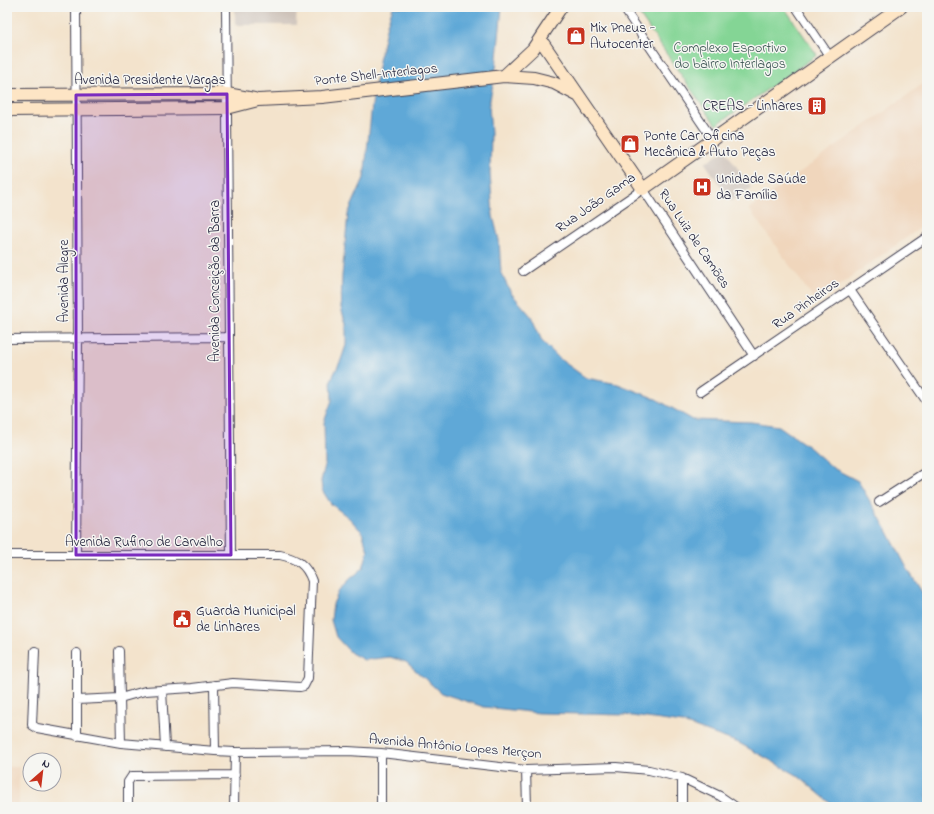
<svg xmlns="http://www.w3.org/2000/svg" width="934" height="814" viewBox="0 0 934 814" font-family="'Indie Flower',sans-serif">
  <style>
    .built { fill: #f0d6bc }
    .industrial { fill: #cec2b9 }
    .green { fill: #84d595; stroke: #537c68 }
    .water { fill: #5fa8d7; stroke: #406589 }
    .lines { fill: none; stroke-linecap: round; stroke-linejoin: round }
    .street-casing { stroke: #413f51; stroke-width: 10 }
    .secondary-casing { stroke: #413f51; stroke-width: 14 }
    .street { stroke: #fff; stroke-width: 8 }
    .secondary { stroke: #fde5c5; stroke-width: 12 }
    .marked { fill: #7b2cbf; fill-opacity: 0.2; stroke: #7b2cbf; stroke-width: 3; stroke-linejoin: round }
    .labels { text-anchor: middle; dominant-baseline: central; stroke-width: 3; stroke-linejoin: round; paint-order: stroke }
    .poi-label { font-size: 14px; fill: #22223b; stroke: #f6f6f2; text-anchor: start }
    .park-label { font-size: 14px; fill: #3f5856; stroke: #f6f6f2 }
    .street-label { font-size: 14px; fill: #22223b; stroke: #f6f6f2 }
  </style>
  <rect width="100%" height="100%" fill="#f6f6f2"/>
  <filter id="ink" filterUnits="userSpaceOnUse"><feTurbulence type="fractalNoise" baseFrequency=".025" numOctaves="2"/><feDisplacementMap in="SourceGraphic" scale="8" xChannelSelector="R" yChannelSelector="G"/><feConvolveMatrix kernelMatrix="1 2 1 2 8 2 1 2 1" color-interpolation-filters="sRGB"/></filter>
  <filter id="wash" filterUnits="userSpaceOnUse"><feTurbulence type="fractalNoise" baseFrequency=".012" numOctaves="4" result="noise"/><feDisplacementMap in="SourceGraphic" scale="16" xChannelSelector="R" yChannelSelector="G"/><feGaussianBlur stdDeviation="0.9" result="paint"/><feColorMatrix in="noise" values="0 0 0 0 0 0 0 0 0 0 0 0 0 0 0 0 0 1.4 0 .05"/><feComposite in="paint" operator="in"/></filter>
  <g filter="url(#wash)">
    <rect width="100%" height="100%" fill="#f3e3cc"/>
    <path class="built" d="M 927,81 L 927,223 L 816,302 L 749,209 Z
      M 7,767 L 19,767 L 19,807 L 7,807 Z"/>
    <path class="industrial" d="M 235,7 L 297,7 L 296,25 L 235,25 Z
      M 725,150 L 751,188 L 731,201 L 705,163 Z"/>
    <path class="green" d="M 634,7 L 784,7 L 817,55 L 716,125 Z"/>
    <path class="water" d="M 393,7 L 502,7 L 496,68 L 489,105 L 491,134 L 490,173 L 493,216 L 499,240 L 501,273 L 511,293 L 531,316 L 542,341 L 561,360 L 586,378 L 618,384 L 656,399 L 693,420 L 751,422 L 779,426 L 809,447 L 833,468 L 858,481 L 887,530 L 907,568 L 927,600 L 927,807 L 835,807 L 797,775 L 739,743 L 683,723 L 625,715 L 539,713 L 484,707 L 441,693 L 406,662 L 390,657 L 364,660 L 351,653 L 336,637 L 331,620 L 333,604 L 339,591 L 349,580 L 363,568 L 368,551 L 362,532 L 349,518 L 331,504 L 322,490 L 321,481 L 325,465 L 324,422 L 332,400 L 331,380 L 341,360 L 346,345 L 346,324 L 341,308 L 342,276 L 348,214 L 364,178 L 372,105 L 379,61 L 387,24 Z"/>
  </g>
  <g filter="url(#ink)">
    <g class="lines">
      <defs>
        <path id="street" d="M 76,7 L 78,338 L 76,555
          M 226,7 L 231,555
          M 623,7 L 713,140
          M 796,7 L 830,57
          M 523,271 L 643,189 L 754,356
          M 850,290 L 927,402
          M 7,339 L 229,337
          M 700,392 L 927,237
          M 879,502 L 927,471
          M 7,555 L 280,555 C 297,559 306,564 312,581 L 308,678 L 304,686 L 300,687 L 233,683 L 192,688 L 145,691 L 120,698 L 77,700
          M 35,651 L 32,725 L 37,728 L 121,743 L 215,751 L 235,752 L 348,751 L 381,753 L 526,770 L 616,767 L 649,770 L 682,778 L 720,796 L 736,807
          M 119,651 L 121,743
          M 77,653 L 77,736
          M 214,685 L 215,751
          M 162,690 L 165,747
          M 381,753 L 381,807
          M 526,770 L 527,807
          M 682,778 L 682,807
          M 128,807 L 128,782 L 132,776 L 235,775
          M 234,807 L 235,752"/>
        <path id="secondary" d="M 540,39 L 643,189 L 901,7
          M 504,76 L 533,49 L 561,7
          M 7,95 L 227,94 L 254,99
          M 7,110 L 227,108 L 258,100 L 322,97 L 504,76 L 534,78 L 554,83 L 579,96"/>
      </defs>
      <use href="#street" class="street-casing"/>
      <use href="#secondary" class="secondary-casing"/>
      <use href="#street" class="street"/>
      <use href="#secondary" class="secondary"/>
    </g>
  </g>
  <path class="marked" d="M 227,94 L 231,555 L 76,555 L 76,95 Z"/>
  <defs>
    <symbol id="shop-square" viewBox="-11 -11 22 22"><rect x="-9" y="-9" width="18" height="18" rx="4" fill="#c8321e" stroke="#f6f6f2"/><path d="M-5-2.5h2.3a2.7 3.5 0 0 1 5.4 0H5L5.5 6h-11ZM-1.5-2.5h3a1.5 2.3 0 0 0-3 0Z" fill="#fff"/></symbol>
    <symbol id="building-square" viewBox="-11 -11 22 22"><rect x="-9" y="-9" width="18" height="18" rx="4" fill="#c8321e" stroke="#f6f6f2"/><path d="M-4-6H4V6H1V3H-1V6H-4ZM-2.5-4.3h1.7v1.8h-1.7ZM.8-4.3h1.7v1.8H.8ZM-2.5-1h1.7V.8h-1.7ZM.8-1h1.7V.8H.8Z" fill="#fff"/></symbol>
    <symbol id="hospital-square" viewBox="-11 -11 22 22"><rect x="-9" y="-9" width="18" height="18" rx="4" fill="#c8321e" stroke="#f6f6f2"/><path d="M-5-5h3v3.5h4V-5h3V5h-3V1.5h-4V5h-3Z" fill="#fff"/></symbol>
    <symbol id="civic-square" viewBox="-11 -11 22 22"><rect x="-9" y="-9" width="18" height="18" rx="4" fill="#c8321e" stroke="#f6f6f2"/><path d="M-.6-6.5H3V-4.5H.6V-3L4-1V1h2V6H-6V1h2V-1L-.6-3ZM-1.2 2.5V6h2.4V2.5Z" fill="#fff"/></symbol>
  </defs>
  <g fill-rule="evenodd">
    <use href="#shop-square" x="565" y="25" width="22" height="22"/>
    <use href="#building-square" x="806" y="95" width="22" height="22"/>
    <use href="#shop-square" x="619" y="133" width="22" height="22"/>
    <use href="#hospital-square" x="691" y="176" width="22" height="22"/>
    <use href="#civic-square" x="171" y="608" width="22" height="22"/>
  </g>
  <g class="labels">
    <g class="poi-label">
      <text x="590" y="28">Mix Pneus -<tspan x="590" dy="16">Autocenter</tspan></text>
      <text x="803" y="106" text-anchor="end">CREAS - Linhares</text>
      <text x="644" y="136">Ponte Car Oficina<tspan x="644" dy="16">Mecânica &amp; Auto Peças</tspan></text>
      <text x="716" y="179">Unidade Saúde<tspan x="716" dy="16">da Família</tspan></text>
      <text x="196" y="611">Guarda Municipal<tspan x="196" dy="16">de Linhares</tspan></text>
    </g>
    <g class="park-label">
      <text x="730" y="48">Complexo Esportivo<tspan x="730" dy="16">do bairro Interlagos</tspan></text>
    </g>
    <g class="street-label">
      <text transform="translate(376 75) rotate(-6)">Ponte Shell-Interlagos</text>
      <text x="150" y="80">Avenida Presidente Vargas</text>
      <text transform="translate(596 203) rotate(-35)">Rua João Gama</text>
      <text transform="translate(694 239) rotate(56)">Rua Luiz de Camões</text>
      <text transform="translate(64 281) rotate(-90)">Avenida Alegre</text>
      <text transform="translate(215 281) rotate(-90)">Avenida Conceição da Barra</text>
      <text transform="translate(806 304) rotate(-35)">Rua Pinheiros</text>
      <text x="144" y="542">Avenida Rufino de Carvalho</text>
      <text transform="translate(455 747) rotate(5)">Avenida Antônio Lopes Merçon</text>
    </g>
  </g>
  <rect width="934" height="814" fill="none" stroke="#f6f6f2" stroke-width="24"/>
  <g transform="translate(42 772) rotate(28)"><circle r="19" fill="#f6f6f2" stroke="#a1a1a9"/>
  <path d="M0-3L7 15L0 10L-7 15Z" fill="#c8321e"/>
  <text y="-6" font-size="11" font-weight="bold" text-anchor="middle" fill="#22223b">N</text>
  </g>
</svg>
